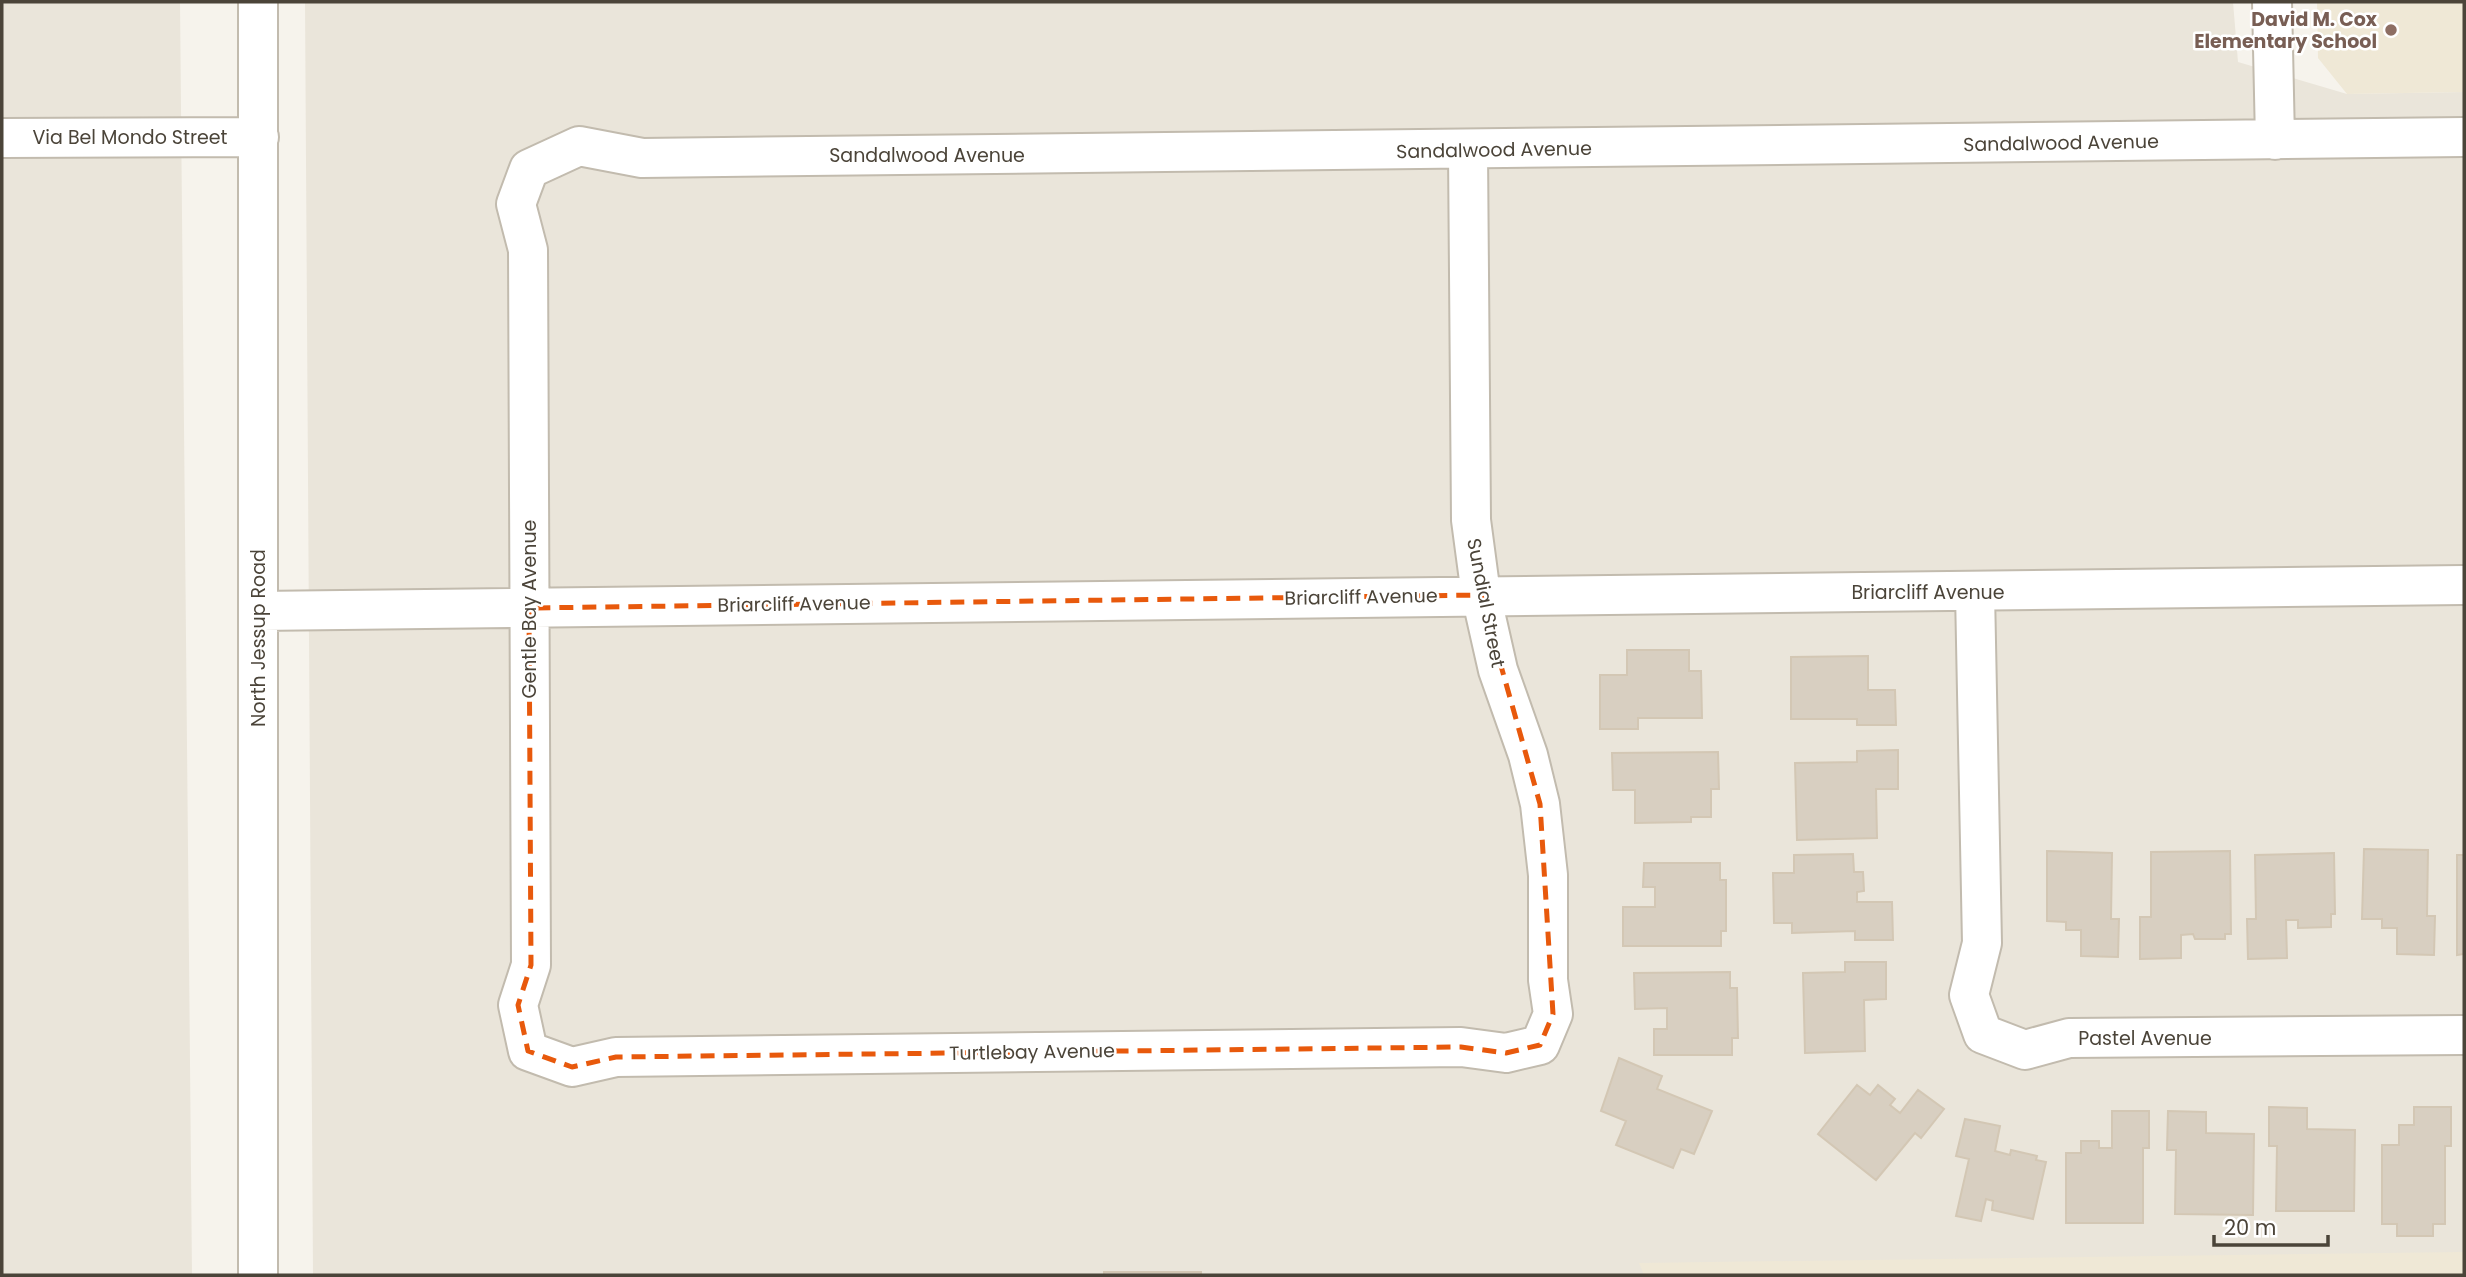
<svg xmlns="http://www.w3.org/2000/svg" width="2466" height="1277" viewBox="0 0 2466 1277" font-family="Poppins,sans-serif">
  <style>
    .residential { fill: #eae5da }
    .education { fill: #efe8d6 }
    .building { fill: #d8cfc1; stroke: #d3c7b4; stroke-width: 2 }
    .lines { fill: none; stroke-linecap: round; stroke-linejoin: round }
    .minor-casing { stroke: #c2bbae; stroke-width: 42 }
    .minor { stroke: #fff; stroke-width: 38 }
    .marked { fill: none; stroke: #e8590c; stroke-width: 5; stroke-dasharray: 14 9; stroke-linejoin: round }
    .education-dot { fill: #8d6e63; stroke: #fff; stroke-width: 2.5 }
    .labels { text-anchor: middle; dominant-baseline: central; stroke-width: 5; stroke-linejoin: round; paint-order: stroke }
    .education-label { font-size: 19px; font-weight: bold; fill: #785e54; stroke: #fff; text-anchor: end }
    .street-label { font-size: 19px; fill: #4b4439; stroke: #fff }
  </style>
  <rect width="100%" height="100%" fill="#f6f3ec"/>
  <path class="residential" d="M 2,2 L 180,2 L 192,1275 L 2,1275 Z
    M 305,2 L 2233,2 L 2238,62 L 2347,94 L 2464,92 L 2464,1275 L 313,1275 Z"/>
  <path class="education" d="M 2317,2 L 2464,2 L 2464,92 L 2347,94 L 2318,58 Z
    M 2464,1252 L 2464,1275 L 1644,1275 L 1639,1263 Z"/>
  <path class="building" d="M 1627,650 L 1689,650 L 1689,671 L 1701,671 L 1702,718 L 1638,718 L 1638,729 L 1600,729 L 1600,675 L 1627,675 Z
    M 1868,656 L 1868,690 L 1895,690 L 1896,725 L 1857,725 L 1857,719 L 1791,719 L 1791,657 Z
    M 1898,750 L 1898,789 L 1876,789 L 1877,838 L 1797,840 L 1795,763 L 1857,762 L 1857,751 Z
    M 1718,752 L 1719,789 L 1711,789 L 1711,817 L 1691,817 L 1691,822 L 1635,823 L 1635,790 L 1613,790 L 1612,753 Z
    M 2364,849 L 2428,850 L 2427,916 L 2435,916 L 2434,955 L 2397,954 L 2397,928 L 2382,928 L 2382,919 L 2362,919 Z
    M 2047,851 L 2112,853 L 2111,919 L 2119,919 L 2118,957 L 2081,956 L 2081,930 L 2066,930 L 2066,922 L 2047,921 Z
    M 2230,851 L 2231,934 L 2225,934 L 2225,939 L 2195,939 L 2193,934 L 2181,935 L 2181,958 L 2140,959 L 2140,917 L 2151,917 L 2151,852 Z
    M 2334,853 L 2335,914 L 2331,914 L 2331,927 L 2298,928 L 2298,920 L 2286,920 L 2287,958 L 2248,959 L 2247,919 L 2256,919 L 2255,855 Z
    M 1853,854 L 1854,872 L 1863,872 L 1864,891 L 1857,892 L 1857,902 L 1892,902 L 1893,940 L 1855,940 L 1855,931 L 1792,933 L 1792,923 L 1774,923 L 1773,873 L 1794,873 L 1794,855 Z
    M 2457,855 L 2464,855 L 2464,954 L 2457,955 Z
    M 1644,863 L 1720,863 L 1720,880 L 1726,880 L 1726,931 L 1721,931 L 1721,946 L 1623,946 L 1623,907 L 1655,907 L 1655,887 L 1643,887 Z
    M 1845,962 L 1886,962 L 1886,999 L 1864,1000 L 1865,1051 L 1805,1053 L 1803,973 L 1845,972 Z
    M 1730,972 L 1730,988 L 1737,988 L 1738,1038 L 1732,1038 L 1732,1055 L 1654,1055 L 1654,1029 L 1667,1029 L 1667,1008 L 1635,1009 L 1634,973 Z
    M 1619,1058 L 1662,1076 L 1657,1089 L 1712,1111 L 1694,1154 L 1681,1149 L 1673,1168 L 1616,1145 L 1626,1121 L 1601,1111 Z
    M 1857,1085 L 1870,1095 L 1878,1085 L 1895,1099 L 1890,1105 L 1900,1113 L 1918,1090 L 1944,1109 L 1921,1138 L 1915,1133 L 1876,1180 L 1818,1134 Z
    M 2269,1107 L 2307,1108 L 2307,1129 L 2355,1130 L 2354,1211 L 2276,1211 L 2277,1146 L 2269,1146 Z
    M 2414,1107 L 2451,1107 L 2451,1146 L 2445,1146 L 2445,1224 L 2433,1224 L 2433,1236 L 2397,1236 L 2397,1224 L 2382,1224 L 2382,1145 L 2399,1145 L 2399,1125 L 2414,1125 Z
    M 2112,1111 L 2149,1111 L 2149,1148 L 2143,1148 L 2143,1223 L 2066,1223 L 2066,1153 L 2081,1153 L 2081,1141 L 2099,1141 L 2099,1148 L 2112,1148 Z
    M 2168,1111 L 2206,1112 L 2206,1133 L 2254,1134 L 2253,1215 L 2175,1214 L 2176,1150 L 2167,1150 Z
    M 1965,1119 L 2000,1126 L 1995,1151 L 2010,1155 L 2011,1150 L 2037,1156 L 2036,1160 L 2046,1162 L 2033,1219 L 1992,1210 L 1993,1201 L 1986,1199 L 1981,1221 L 1956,1216 L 1969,1159 L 1956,1156 Z
    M 1104,1272 L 1201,1272 L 1201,1275 L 1104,1275 Z"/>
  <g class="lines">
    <defs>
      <path id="minor" d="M 258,2 L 258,1275
        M 2272,2 L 2275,140
        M 2,138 L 259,137
        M 1468,151 L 1471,520 L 1481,595 L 1498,670 L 1528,755 L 1540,804 L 1548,875 L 1548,980 L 1553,1014 L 1540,1045 L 1506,1053 L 1461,1047 L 616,1057 L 572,1067 L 528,1051 L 518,1005 L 531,965 L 528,250 L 516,204 L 529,169 L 579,146 L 642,158 L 2464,137
        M 1975,592 L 1982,943 L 1969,995 L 1983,1034 L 2025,1050 L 2069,1038 L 2464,1035
        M 258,611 L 2464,585"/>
    </defs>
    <use href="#minor" class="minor-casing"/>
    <use href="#minor" class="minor"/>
  </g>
  <path class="marked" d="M 1481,595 L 1540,804 L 1553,1014 L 1540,1045 L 1506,1053 L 1461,1047 L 616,1057 L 572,1067 L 528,1051 L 518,1005 L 531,965 L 529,608 Z"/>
  <circle class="education-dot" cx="2391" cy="30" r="7"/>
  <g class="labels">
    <g class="education-label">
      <text x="2377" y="19">David M. Cox<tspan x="2377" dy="22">Elementary School</tspan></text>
    </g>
    <g class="street-label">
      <text x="130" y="137">Via Bel Mondo Street</text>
      <text transform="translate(2061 143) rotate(-1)">Sandalwood Avenue</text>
      <text transform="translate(1494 150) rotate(-1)">Sandalwood Avenue</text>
      <text x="927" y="155">Sandalwood Avenue</text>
      <text x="1928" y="592">Briarcliff Avenue</text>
      <text transform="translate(1361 597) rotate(-1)">Briarcliff Avenue</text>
      <text transform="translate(1486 603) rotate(79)">Sundial Street</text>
      <text transform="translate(794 604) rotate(-1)">Briarcliff Avenue</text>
      <text transform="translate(529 609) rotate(-90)">Gentle Bay Avenue</text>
      <text transform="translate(258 638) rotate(-90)">North Jessup Road</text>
      <text x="2145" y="1038">Pastel Avenue</text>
      <text transform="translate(1032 1052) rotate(-1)">Turtlebay Avenue</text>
    </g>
  </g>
  <rect width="2466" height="1277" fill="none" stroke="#4b4439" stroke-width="7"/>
  <path d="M2214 1235v10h114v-10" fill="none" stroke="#4b4439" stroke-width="3.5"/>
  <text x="2224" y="1235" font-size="21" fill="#4b4439" stroke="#ffffff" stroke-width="5" paint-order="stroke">20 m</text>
</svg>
